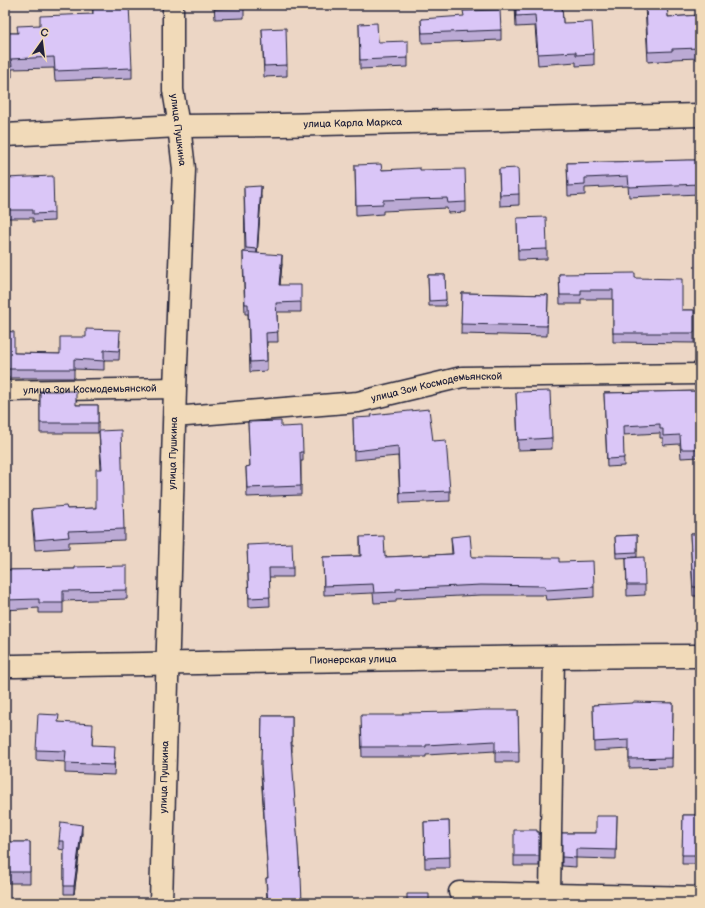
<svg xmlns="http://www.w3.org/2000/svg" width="705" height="908" viewBox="0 0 705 908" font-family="'Balsamiq Sans',sans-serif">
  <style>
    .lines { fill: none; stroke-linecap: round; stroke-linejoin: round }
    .street-casing { stroke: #22223b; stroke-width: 23 }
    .secondary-casing { stroke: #22223b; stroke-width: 25 }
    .street { stroke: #f1dab9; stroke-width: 20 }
    .secondary { stroke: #f1dab9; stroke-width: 22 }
    .wall { fill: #bbaad4; stroke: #22223b }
    .shaded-wall { fill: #998bad; stroke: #22223b }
    .building { fill: #dac6f7; stroke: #22223b }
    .labels { text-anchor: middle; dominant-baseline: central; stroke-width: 3.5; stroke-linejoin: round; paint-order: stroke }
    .street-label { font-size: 10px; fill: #22223b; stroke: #f1dab9 }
  </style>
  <rect width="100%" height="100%" fill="#ecd6c5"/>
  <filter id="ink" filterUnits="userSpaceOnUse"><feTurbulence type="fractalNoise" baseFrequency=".025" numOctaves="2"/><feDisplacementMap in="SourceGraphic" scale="8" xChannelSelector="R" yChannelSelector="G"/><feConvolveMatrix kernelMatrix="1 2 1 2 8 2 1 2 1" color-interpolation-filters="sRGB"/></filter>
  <g filter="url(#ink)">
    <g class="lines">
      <defs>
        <g id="street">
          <path d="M 173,5 L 173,90 L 179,126"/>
          <path id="s1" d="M 5,391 L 175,388"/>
          <path id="s2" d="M 174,417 L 358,402 L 462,377 L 700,374"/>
          <path d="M 459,892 L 700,897"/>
          <path d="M 550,893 L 554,656"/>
        </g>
        <g id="secondary">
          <path id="s3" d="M 5,135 L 179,126 L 281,125 L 700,115"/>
          <path id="s4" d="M 5,666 C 237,663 468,656 700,656"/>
          <path id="s5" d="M 161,903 L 175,388 L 184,169 L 179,126"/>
        </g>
      </defs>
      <use href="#street" class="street-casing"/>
      <use href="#secondary" class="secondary-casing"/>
      <use href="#street" class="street"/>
      <use href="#secondary" class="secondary"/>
    </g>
    <path class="wall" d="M 92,5 L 132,68 L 132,78 L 55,81 L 54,68 L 12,69 L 12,77 L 5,77 L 5,33 L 17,33 L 40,25 L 93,14 Z
      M 214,5 L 244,5 L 244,18 L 215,19 Z
      M 515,5 L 562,5 L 563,23 L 594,54 L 594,65 L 576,66 L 576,62 L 538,65 L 535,26 L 516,27 Z
      M 645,5 L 667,5 L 668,17 L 700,15 L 700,58 L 672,59 L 672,60 L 648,62 Z
      M 421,19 L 501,30 L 501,40 L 422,43 Z
      M 359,24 L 378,42 L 408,58 L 408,67 L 360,69 Z
      M 262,29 L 287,65 L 287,76 L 264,77 Z
      M 700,160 L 700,194 L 629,197 L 628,186 L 585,188 L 585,195 L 568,196 L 567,163 Z
      M 355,165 L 382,170 L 420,170 L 466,202 L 466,212 L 448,213 L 447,208 L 383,211 L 383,214 L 356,216 Z
      M 499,169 L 519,194 L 519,205 L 500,206 Z
      M 5,178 L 54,213 L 54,221 L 33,222 L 33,218 L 5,218 Z
      M 244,187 L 261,196 L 257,253 L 282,264 L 280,285 L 301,302 L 301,312 L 277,312 L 278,342 L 267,342 L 267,371 L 250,372 L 248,314 L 245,314 L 243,262 L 243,252 L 245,252 Z
      M 517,218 L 547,249 L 547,259 L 518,260 Z
      M 559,274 L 635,278 L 682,310 L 694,310 L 694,343 L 613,342 L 613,299 L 581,299 L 581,304 L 560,304 Z
      M 428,275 L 445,275 L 446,306 L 429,306 Z
      M 462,293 L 548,295 L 547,336 L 461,334 Z
      M 5,331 L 14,353 L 60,354 L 120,340 L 119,360 L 104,360 L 104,370 L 74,369 L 74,378 L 5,378 Z
      M 40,391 L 76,405 L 98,405 L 98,433 L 40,433 Z
      M 700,391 L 700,457 L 681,458 L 680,444 L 663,445 L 663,438 L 660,438 L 660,433 L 623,435 L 624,466 L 607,467 L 604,393 Z
      M 516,392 L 552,438 L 552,449 L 518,450 Z
      M 353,418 L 433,441 L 450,491 L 450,501 L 400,503 L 398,456 L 354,460 Z
      M 248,422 L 281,427 L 303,452 L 303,461 L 301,461 L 301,495 L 247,497 L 246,467 L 250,466 Z
      M 99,431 L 124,529 L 124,540 L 69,542 L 69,548 L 35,550 L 32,519 L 32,509 L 67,509 L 96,508 L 101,469 Z
      M 690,534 L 700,534 L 700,596 L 693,596 Z
      M 637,535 L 637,557 L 616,558 L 615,536 Z
      M 360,537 L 385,557 L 452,554 L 451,537 L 472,557 L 559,562 L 594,587 L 594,597 L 546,600 L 545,595 L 481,595 L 396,599 L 396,602 L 374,603 L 373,593 L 324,595 L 323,557 L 360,556 Z
      M 247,545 L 293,568 L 293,577 L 269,577 L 270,606 L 249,607 Z
      M 626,558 L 645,585 L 645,595 L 627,596 Z
      M 75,569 L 127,590 L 127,599 L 63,601 L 63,613 L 39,613 L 39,608 L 5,610 L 5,570 Z
      M 673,703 L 672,767 L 629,768 L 629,749 L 594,751 L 593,705 Z
      M 518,710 L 519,762 L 495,762 L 495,751 L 426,755 L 426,757 L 362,757 L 361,726 L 403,715 Z
      M 262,716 L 292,716 L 292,752 L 291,752 L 300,877 L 302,903 L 267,903 L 266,878 L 268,878 L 261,774 Z
      M 59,722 L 93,734 L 92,745 L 115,757 L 114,775 L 65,773 L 65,762 L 36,760 L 36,750 Z
      M 683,815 L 700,815 L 700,864 L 682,864 Z
      M 617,816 L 616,859 L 576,858 L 576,867 L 562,866 L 562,833 L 596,833 Z
      M 449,821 L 450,868 L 425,868 L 424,822 Z
      M 537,832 L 539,832 L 539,866 L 514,866 L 514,856 Z
      M 82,833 L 74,894 L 64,894 L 64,850 L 59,849 L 59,841 Z
      M 8,842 L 30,842 L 30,883 L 8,883 Z"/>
    <path class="shaded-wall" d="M 261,186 L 261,196 L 257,259 L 257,249 Z
      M 282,255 L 282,264 L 279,295 L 279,285 Z
      M 82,825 L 82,833 L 74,894 L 74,886 Z"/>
    <path class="building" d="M 93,5 L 129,5 L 132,68 L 55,71 L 54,57 L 11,59 L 12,66 L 5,67 L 5,33 L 18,33 L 17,26 L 40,25 L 40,16 L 93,14 Z
      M 215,5 L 244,5 L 244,7 L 215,9 Z
      M 516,5 L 562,5 L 563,23 L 592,22 L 594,54 L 576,55 L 576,52 L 538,54 L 535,15 L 516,16 Z
      M 646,5 L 667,5 L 668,17 L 700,15 L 700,48 L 672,49 L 672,51 L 648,52 Z
      M 500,10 L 501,30 L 422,33 L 421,19 L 464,16 L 463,11 Z
      M 377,23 L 378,42 L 408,41 L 408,58 L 360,60 L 359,24 Z
      M 286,28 L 287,65 L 264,66 L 262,29 Z
      M 687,160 L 700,160 L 700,184 L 629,187 L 628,176 L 585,178 L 585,185 L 568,186 L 567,163 Z
      M 381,164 L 382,170 L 420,168 L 420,170 L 465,169 L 466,202 L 448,203 L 447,198 L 383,200 L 383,204 L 356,205 L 355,165 Z
      M 518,168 L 519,194 L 500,195 L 499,169 Z
      M 53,176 L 54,213 L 33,214 L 33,210 L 5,210 L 5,178 Z
      M 261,186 L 257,249 L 246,248 L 244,187 Z
      M 546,217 L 547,249 L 518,250 L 517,218 Z
      M 243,252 L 282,255 L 279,285 L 301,285 L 301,302 L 276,303 L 278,332 L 266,333 L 267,361 L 250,362 L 248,304 L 245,304 Z
      M 635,273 L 635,278 L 682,279 L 682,310 L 694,310 L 694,333 L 613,333 L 613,290 L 581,290 L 581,295 L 560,295 L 559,274 Z
      M 428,275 L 445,275 L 446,300 L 429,301 Z
      M 462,293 L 548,295 L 547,326 L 461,324 Z
      M 86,329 L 120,330 L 119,351 L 104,350 L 104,361 L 74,359 L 74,369 L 5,369 L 5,331 L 14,332 L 14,353 L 60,354 L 60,337 L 86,337 Z
      M 40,391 L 75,391 L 76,392 L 76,405 L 98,405 L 98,423 L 40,423 Z
      M 550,391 L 552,438 L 518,440 L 516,392 Z
      M 700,391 L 700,449 L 681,449 L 680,435 L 663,436 L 663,429 L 660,429 L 660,424 L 623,426 L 624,458 L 607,459 L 604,393 Z
      M 429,409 L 433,441 L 446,440 L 450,491 L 400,493 L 398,446 L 354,451 L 353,418 L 372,417 L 371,415 Z
      M 281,421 L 281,427 L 302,426 L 303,452 L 300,452 L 301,486 L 247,488 L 246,467 L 250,466 L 248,422 Z
      M 121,430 L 124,529 L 68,531 L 69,537 L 35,540 L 32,509 L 66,506 L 67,509 L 96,508 L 96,469 L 102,469 L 99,431 Z
      M 690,534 L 700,534 L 700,587 L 693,587 Z
      M 470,535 L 472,557 L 559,558 L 559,562 L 593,561 L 594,587 L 546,590 L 545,586 L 481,585 L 396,589 L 396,592 L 374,593 L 373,584 L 324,586 L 323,557 L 361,556 L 360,537 L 384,536 L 385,557 L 453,554 L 451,537 Z
      M 637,535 L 637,552 L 616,553 L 615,536 Z
      M 292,543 L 293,568 L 269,568 L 270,597 L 249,598 L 247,545 Z
      M 644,557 L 645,585 L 627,585 L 626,558 Z
      M 127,566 L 127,590 L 63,591 L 63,603 L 39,603 L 39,599 L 5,600 L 5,570 L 75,569 L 75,567 Z
      M 633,702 L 673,703 L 672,758 L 629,759 L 629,740 L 594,742 L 593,705 L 633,703 Z
      M 483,710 L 518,710 L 519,752 L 495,752 L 495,741 L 426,745 L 426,747 L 362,747 L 361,715 L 403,715 L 403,713 L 452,712 Z
      M 38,714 L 59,715 L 58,722 L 93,724 L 92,745 L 115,746 L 114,765 L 65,763 L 66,751 L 36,750 Z
      M 262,716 L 292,716 L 292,742 L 291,742 L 300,877 L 301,877 L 302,903 L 268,903 L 266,878 L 268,878 L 261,765 Z
      M 683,815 L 700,815 L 700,855 L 682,855 Z
      M 596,816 L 617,816 L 616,850 L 576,849 L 576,858 L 562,857 L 562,833 L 596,833 Z
      M 449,821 L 450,857 L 425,858 L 424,822 Z
      M 61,822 L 82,825 L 74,886 L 64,886 L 64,841 L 59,841 Z
      M 514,830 L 537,830 L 537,832 L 539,832 L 539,856 L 514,856 Z
      M 8,842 L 30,842 L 30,872 L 8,872 Z
      M 407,894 L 429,894 L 429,903 L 407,903 Z"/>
  </g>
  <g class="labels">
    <g class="street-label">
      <text stroke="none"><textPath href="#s3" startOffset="348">улица Карла Маркса</textPath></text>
      <text transform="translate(178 130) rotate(83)">улица Пушкина</text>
      <text stroke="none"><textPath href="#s2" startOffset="265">улица Зои Космодемьянской</textPath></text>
      <text stroke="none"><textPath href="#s1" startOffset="85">улица Зои Космодемьянской</textPath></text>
      <text stroke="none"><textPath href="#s5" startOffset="450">улица Пушкина</textPath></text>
      <text stroke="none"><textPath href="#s4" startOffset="348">Пионерская улица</textPath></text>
      <text stroke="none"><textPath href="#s5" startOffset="126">улица Пушкина</textPath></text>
    </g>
  </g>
  <rect width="705" height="908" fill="none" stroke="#f1dab9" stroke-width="20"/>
  <rect x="10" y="10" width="685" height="888" fill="none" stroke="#22223b" stroke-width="1.5" filter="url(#ink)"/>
  <g transform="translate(42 42) rotate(14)" stroke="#f1dab9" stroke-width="3" paint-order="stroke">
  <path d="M0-3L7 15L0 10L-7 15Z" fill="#22223b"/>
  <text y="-6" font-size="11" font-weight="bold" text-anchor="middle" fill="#22223b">С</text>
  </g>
</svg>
